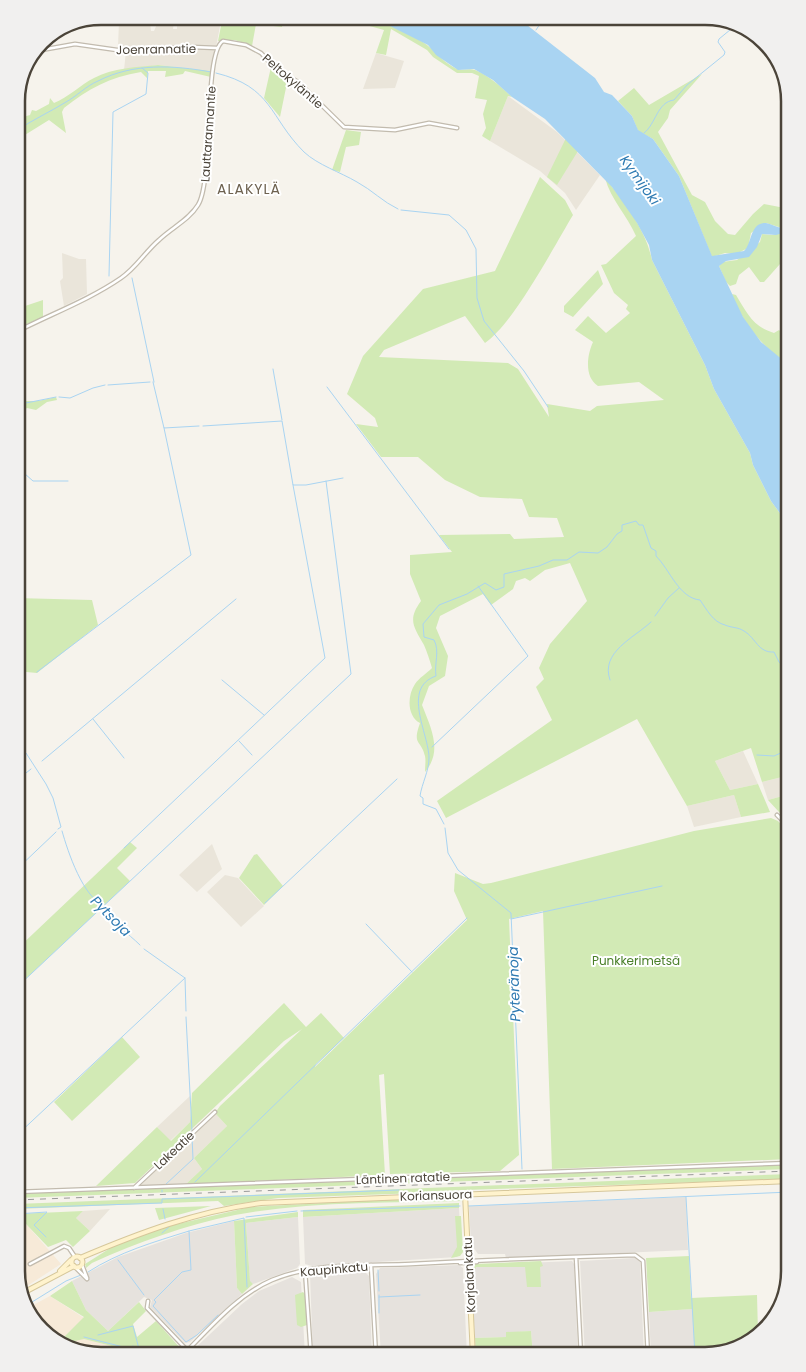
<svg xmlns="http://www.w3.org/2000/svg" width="806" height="1372" viewBox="0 0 806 1372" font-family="Poppins,sans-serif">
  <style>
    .residential { fill: #eae5da }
    .commercial { fill: #f7ead8 }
    .industrial { fill: #e6e2dd }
    .green { fill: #d2eab5 }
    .water { fill: #a9d4f2 }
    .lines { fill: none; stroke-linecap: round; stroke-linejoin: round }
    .stream { stroke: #a9d4f2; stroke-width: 1 }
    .street-casing { stroke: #c2bbae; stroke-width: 5 }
    .secondary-casing { stroke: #d6c79b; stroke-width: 6 }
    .street { stroke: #fff; stroke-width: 2.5 }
    .secondary { stroke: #fff3cd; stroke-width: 4 }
    .rail { stroke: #9a9a9a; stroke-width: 1; stroke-dasharray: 6 6; stroke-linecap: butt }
    .labels { text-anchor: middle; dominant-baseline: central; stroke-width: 4; stroke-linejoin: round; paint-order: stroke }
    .street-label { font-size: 12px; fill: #4b4439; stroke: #fff }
    .park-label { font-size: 12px; fill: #4a7f2a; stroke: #fff }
    .water-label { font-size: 14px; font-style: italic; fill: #2e7ab2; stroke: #fff }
    .neighbourhood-label { font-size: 14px; letter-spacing: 1px; fill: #6e6250; stroke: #fff }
    .rim { fill: none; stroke: #4b4439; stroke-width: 2.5 }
  </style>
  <rect width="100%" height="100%" fill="#f6f3ec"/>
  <path class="residential" d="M 196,21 L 221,21 L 216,47 L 155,46 L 121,48 L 118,46 L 119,22 L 150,22 L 151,31 L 154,31 L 158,22 L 174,22 L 173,29 L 177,29 L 177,25 L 195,26 Z
    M 190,48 L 213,49 L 215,52 L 212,71 L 158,65 L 124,70 L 126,51 Z
    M 376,53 L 404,61 L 395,88 L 363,89 Z
    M 508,96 L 557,132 L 600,175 L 576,210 L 565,193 L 540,171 L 490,141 Z
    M 62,253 L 79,259 L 86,259 L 87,294 L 64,306 L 60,281 L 63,278 Z
    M 743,751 L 758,784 L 730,790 L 715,761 Z
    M 790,775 L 790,794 L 768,800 L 762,782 Z
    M 734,795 L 741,817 L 694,827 L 687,806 Z
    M 212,844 L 222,869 L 197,892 L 179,875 Z
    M 225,875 L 238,878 L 264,906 L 241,927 L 207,892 Z
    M 190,1096 L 190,1122 L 170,1141 L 157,1127 Z
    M 215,1113 L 227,1126 L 194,1158 L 202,1169 L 186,1184 L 139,1186 Z
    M 110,1209 L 90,1231 L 76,1218 L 83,1211 Z"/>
  <path class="commercial" d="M 26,1224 L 61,1264 L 21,1290 L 16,1271 L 16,1227 Z
    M 50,1296 L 84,1318 L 64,1337 L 84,1339 L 127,1350 L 131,1347 L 143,1356 L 95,1356 L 54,1342 L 26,1309 Z"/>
  <path class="industrial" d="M 686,1197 L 688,1250 L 506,1258 L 505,1254 L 478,1254 L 471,1244 L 469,1206 Z
    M 459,1208 L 461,1252 L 457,1257 L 312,1266 L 305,1264 L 303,1217 Z
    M 298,1217 L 300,1264 L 297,1268 L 253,1284 L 250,1282 L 246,1223 Z
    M 234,1221 L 237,1288 L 242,1294 L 190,1342 L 185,1343 L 150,1307 L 152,1300 L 144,1297 L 108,1331 L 86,1310 L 72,1281 L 118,1257 L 186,1233 Z
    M 635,1258 L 640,1262 L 644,1356 L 585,1356 L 580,1261 Z
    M 572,1261 L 574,1264 L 578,1356 L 533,1356 L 531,1331 L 506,1333 L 507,1337 L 475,1338 L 471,1268 L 475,1265 Z
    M 459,1265 L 463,1268 L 467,1356 L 381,1356 L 376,1274 L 380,1268 Z
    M 362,1269 L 369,1276 L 372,1356 L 313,1356 L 310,1275 L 316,1271 Z
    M 292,1277 L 301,1282 L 305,1356 L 196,1356 L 192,1351 L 242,1304 L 259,1291 Z
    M 692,1309 L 695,1356 L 651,1356 L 649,1312 Z"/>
  <path class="green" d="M 348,20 C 376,20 404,27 427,45 C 437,53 444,63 457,69 C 462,71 469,68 475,70 C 490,76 501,87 512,97 L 508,96 L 490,141 L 482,136 L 486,128 L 483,114 L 487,100 L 475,98 L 479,76 L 472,73 L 457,73 L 433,57 L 427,50 L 391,29 L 386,55 L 376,53 L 384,30 Z
    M 222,21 L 283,21 L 282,27 L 256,24 L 252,46 L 235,40 L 218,41 Z
    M 158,65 L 212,71 L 211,77 L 185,71 L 183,74 L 165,77 L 166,71 L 148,71 L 147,78 L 141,72 C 110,77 88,89 64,108 L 62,112 L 66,133 L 49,120 L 20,138 L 20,147 L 16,146 L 16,119 L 30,115 L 32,110 L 36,111 L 49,104 L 50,98 L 54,103 C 69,97 80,85 94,78 C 112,68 138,67 158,65 Z
    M 271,67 L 288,78 L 280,117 L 264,98 Z
    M 702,74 L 670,110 L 668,118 L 658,132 L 692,195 L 705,202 L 715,221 L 728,234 L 735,235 L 753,214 L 764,204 L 790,209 L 790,224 L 782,228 L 766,223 L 751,233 L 748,248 L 736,254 L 725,253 L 712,257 L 679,176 L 653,139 L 638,131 L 632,116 L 618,101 L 634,88 L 649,105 Z
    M 346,130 L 361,132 L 359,145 L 346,147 L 340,172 L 332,170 Z
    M 566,138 L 578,151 L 557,185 L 547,177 Z
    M 540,177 L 565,200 L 573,215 C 553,248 514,323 485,343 L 465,316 L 384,350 L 379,357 L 508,363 L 518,369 L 549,417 L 547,404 L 590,411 L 597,406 L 664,400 L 639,382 L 598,386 C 584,377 587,355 593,342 L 575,330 L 588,316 L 606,333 L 630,313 L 626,309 L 628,305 L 614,293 L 601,265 L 606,264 L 636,236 C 627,215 611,200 605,178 C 624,201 646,230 652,260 L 705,365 L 714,389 L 750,453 L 753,465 L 771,501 L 790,527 L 790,775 L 762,782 L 751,748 L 715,761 L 730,790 L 758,784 L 770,812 L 741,817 L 734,795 L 687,806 L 637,719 L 446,818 L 437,801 L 552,720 L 536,687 L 544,679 L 539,668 L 550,644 L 587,601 L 570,563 L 545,570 L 530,581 L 525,578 L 516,581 L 513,589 L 491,605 L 483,594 L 440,616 L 436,628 L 448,656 L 445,676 L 429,686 L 422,705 C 431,728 443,751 425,772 C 425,767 426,761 425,756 C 421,739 412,746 420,723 C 407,716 407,696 415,684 C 419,678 427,673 432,668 C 430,661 427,652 424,645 C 414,627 407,620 421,601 L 410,574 L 410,555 L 452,552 L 439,535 L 510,534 L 514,539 L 564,537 L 557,518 L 529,517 L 522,499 L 480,497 L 445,480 L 418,457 L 381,457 L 356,424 L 378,427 L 375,418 L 347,394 L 363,356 L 423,289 L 495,271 Z
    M 790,231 L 790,276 L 780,264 L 764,282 L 760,282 L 749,267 L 739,275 L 736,284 L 730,286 L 726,282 L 719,266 L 722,262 L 737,260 L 760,242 L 762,234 L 772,235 Z
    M 598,270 L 603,284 L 573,317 L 564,312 L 564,306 Z
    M 732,294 L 736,295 C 747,313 753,327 774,333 L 779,330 L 790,342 L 790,366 C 766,351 740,321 732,294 Z
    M 22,300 L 25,306 L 43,300 L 43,318 L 16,328 L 16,302 Z
    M 16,390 L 23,401 L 38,401 L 56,397 L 57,400 L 47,402 L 36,410 L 27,408 L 16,416 Z
    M 16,598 L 92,600 L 98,625 L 37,673 L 16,671 Z
    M 790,794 L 790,824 L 768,800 Z
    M 771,818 L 778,821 L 790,834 L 790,1159 L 552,1169 L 543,911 L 509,919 L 519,1155 L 500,1171 L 390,1174 L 384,1074 L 379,1075 L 385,1175 L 186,1184 L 202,1169 L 194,1158 L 227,1126 L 215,1113 L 220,1106 L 302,1029 L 284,1041 L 135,1183 L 96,1186 L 157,1127 L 171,1141 L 190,1122 L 192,1093 L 284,1003 L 306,1027 L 321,1013 L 344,1038 L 316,1064 L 315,1067 L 467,920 L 454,891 L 455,873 L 483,884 L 491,883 L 694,831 Z
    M 130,842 L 137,848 L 117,868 L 130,881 L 16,988 L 16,950 Z
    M 257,854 L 283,886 L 264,905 L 239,878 L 254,855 Z
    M 122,1037 L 140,1057 L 72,1121 L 54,1102 Z
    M 790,1165 L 790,1169 L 16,1198 L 16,1194 Z
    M 790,1174 L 790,1179 L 435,1191 L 420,1193 L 278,1198 L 224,1206 L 218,1201 L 16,1209 L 16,1204 Z
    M 457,1196 L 463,1201 C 387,1203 310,1201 235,1215 C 186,1225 138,1242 92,1263 L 86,1268 L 85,1264 L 112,1247 L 165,1227 L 250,1207 Z
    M 459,1203 L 459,1208 L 303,1217 L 303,1210 Z
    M 211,1206 L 159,1220 L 155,1208 Z
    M 83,1211 L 76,1218 L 90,1231 L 73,1247 L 66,1240 L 48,1247 L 26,1224 L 16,1227 L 16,1214 Z
    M 298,1212 L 298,1217 L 246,1223 L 250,1281 L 253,1284 L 242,1294 L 237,1288 L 234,1221 Z
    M 455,1216 L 461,1216 L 463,1252 L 460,1256 L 451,1258 L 457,1247 Z
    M 689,1256 L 691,1298 L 757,1295 L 758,1333 L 742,1347 L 705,1356 L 695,1356 L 692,1309 L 649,1312 L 646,1258 Z
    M 541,1261 L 543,1266 L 540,1267 L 541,1287 L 527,1287 L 525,1267 L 476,1267 L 474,1272 L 471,1270 L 471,1266 L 476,1264 Z
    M 72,1281 L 86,1310 L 108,1331 L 139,1302 L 146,1311 L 133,1324 L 137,1337 L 156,1321 L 182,1350 L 176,1356 L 143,1356 L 131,1348 L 127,1350 L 84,1339 L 70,1342 L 64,1337 L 84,1317 L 50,1296 Z
    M 303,1292 L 305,1294 L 307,1325 L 301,1327 L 297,1325 L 295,1295 Z
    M 531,1331 L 533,1356 L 476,1356 L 475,1338 L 506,1337 L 506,1332 Z"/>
  <path class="water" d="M 518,18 L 595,78 L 604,92 L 612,95 L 632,116 L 638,130 L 653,139 L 679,176 L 712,256 L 744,251 C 752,244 750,222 766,223 C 771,224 776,227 782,228 L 790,224 L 790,231 L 776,235 L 762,234 L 757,247 L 749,257 L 726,261 L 719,266 L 743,317 L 761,342 L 790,366 L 790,527 L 771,501 L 753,465 L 750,453 L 714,389 L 705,365 L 652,260 L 649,245 L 637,223 L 612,187 L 545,119 L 512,97 L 493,80 L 474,69 L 458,70 L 436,55 L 428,45 L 386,24 L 371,20 Z"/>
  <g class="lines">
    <path class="stream" d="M 536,30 L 544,18
      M 216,73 C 273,87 269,117 304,152 C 318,165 340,172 357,182 C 372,190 383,202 398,209
      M 16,131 C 32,120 50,112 66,102 C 77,96 86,86 98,81 C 133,63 173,65 211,72
      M 644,133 C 656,124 657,102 674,100 L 687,85 L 724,55 L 725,52 L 718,42 L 719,39 L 736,25
      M 401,210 L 449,215 L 466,230 L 476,249 L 477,298 L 484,321 L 524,371 L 548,407
      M 109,276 L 113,112 L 146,94 L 148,73 L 142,68
      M 132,278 L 154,382
      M 273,369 L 282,420
      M 153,382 L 164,428 L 199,426
      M 108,385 L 150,382
      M 327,387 L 449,549
      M 59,397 L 70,398 L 93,388 L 105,385
      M 21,404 L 56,397
      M 16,410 L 21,404 L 16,398
      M 203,426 L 282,421 L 293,485 L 306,485 L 343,478
      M 16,466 L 33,481 L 68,481
      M 655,616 L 668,598 L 679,588
      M 37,672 L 191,555 L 164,428
      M 222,680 L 264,715
      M 610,680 C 600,652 634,638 651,622
      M 93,719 L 124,758
      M 239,741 L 252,755
      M 16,747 L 26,753 L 46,784 L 53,798 L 61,827 L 58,829
      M 432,747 L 528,656 L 478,586
      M 757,755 L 774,756 L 790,749
      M 42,761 L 236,599
      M 16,781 L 31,769
      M 444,824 L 436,809 L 423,804 L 423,798 L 420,796 C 422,783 429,771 429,758 C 429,734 401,688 436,676 C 434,664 440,651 434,640 L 424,637 L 423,624 L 439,605 L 467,594 L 485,583 L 496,590 L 504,587 L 504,574 L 539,566 L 553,560 L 567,560 L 579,552 L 598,553 L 607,547 L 617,534 L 622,531 L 622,525 L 636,521 L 639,525 L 643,525 L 651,548 L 656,551 L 656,556 C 670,570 679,598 700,600 C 707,610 713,622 725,625 C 732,628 738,627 744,631 C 756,638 758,653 774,652 L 779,662 L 790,672
      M 445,828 L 448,853 L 458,870 L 511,913 L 522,1169
      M 62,831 C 68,852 83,898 105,906 C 111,923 128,933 140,945
      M 124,848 L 325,658 L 293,485
      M 16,870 L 56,832
      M 265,903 L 397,779
      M 511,919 L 662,886
      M 366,924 L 412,972
      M 144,949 L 185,978 L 186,1011
      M 16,988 L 351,674 L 326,481
      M 186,1017 L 192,1131
      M 16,1136 L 185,978
      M 195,1182 L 467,918
      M 165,1185 L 193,1159 L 192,1136
      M 162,1192 L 162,1190
      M 686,1197 L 695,1356
      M 468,1206 L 790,1192
      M 16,1208 L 162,1203 L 162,1199 L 399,1190
      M 163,1209 L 165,1219
      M 301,1211 L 460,1206
      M 16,1214 L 47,1212 L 34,1225 L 46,1237
      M 246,1217 L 297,1211
      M 189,1231 L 244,1218 L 247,1287
      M 162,1233 L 169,1227
      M 118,1260 L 144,1295
      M 378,1270 L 379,1291
      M 88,1272 C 119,1252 154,1242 189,1231 L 191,1270 L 182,1272 L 154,1300 L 156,1302 L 153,1306 L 186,1342 L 197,1335 L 218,1315
      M 379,1295 L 379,1313
      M 379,1297 L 420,1295
      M 24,1307 L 66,1281 L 81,1275
      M 98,1335 L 133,1326 L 139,1349
      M 84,1337 L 127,1348 L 133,1346 L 148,1356
      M 196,1347 L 200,1356
      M 175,1356 L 181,1350"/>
    <defs>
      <path id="street" d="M 36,51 L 75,44 L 117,50 L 192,47 L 217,48
        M 16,332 C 51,314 89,300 121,278 C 136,268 145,252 159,240 C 171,228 189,220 198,205 C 214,180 203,53 223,41 L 246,45 L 261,53 L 277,70 L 298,82 L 344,127 L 395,130 L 429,123 L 457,128
        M 777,815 L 790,828
        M 134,1188 L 215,1112
        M 16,1192 L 790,1163
        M 576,1257 L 581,1356
        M 460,1263 L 477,1262
        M 30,1264 L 64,1246 L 69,1248 L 75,1257
        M 82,1265 L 87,1278
        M 371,1265 L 376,1356
        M 75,1267 L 87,1279
        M 305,1270 L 311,1356
        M 148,1301 L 147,1308 L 187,1350
        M 182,1356 C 209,1329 237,1295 272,1280 C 315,1262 365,1266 411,1264 C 486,1260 560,1257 635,1255 L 643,1261 L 648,1356"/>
      <path id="secondary" d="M 465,1194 L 473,1356
        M71.5 1262a5.5 5.5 0 1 1 11 0a5.5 5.5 0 1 1-11 0Z
        M 80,1258 C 139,1233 197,1211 261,1203 L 790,1181
        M 60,1271 L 71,1260
        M 21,1294 L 74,1266"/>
    </defs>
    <use href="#street" class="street-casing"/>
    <use href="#secondary" class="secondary-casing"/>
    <use href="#street" class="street"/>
    <use href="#secondary" class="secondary"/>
    <path class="rail" d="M 16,1200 L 790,1171"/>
  </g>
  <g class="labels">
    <g class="street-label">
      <text transform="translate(156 49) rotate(-1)">Joenrannatie</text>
      <text transform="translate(293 81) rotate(41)">Peltokyläntie</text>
      <text transform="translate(208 134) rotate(-86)">Lauttarannantie</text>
      <text transform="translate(174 1150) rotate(-43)">Lakeatie</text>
      <text transform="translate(403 1178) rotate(-2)">Läntinen ratatie</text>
      <text transform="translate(436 1195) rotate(-2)">Koriansuora</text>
      <text transform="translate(334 1269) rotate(-5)">Kaupinkatu</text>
      <text transform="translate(469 1275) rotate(-93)">Korjalankatu</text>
    </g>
    <g class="park-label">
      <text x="636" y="960">Punkkerimetsä</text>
    </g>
    <g class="water-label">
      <text transform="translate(640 180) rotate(54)">Kymijoki</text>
      <text transform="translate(111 916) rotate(45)">Pytsoja</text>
      <text transform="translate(514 984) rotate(-92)">Pyteränoja</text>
    </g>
    <g class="neighbourhood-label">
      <text x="249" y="189">ALAKYLÄ</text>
    </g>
  </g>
  <path d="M0 0H806V1372H0ZM101 25H705A76 76 0 0 1 781 101V1271A76 76 0 0 1 705 1347H101A76 76 0 0 1 25 1271V101A76 76 0 0 1 101 25Z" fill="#f1f0ef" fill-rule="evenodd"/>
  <path class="rim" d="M101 25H705A76 76 0 0 1 781 101V1271A76 76 0 0 1 705 1347H101A76 76 0 0 1 25 1271V101A76 76 0 0 1 101 25Z"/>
</svg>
